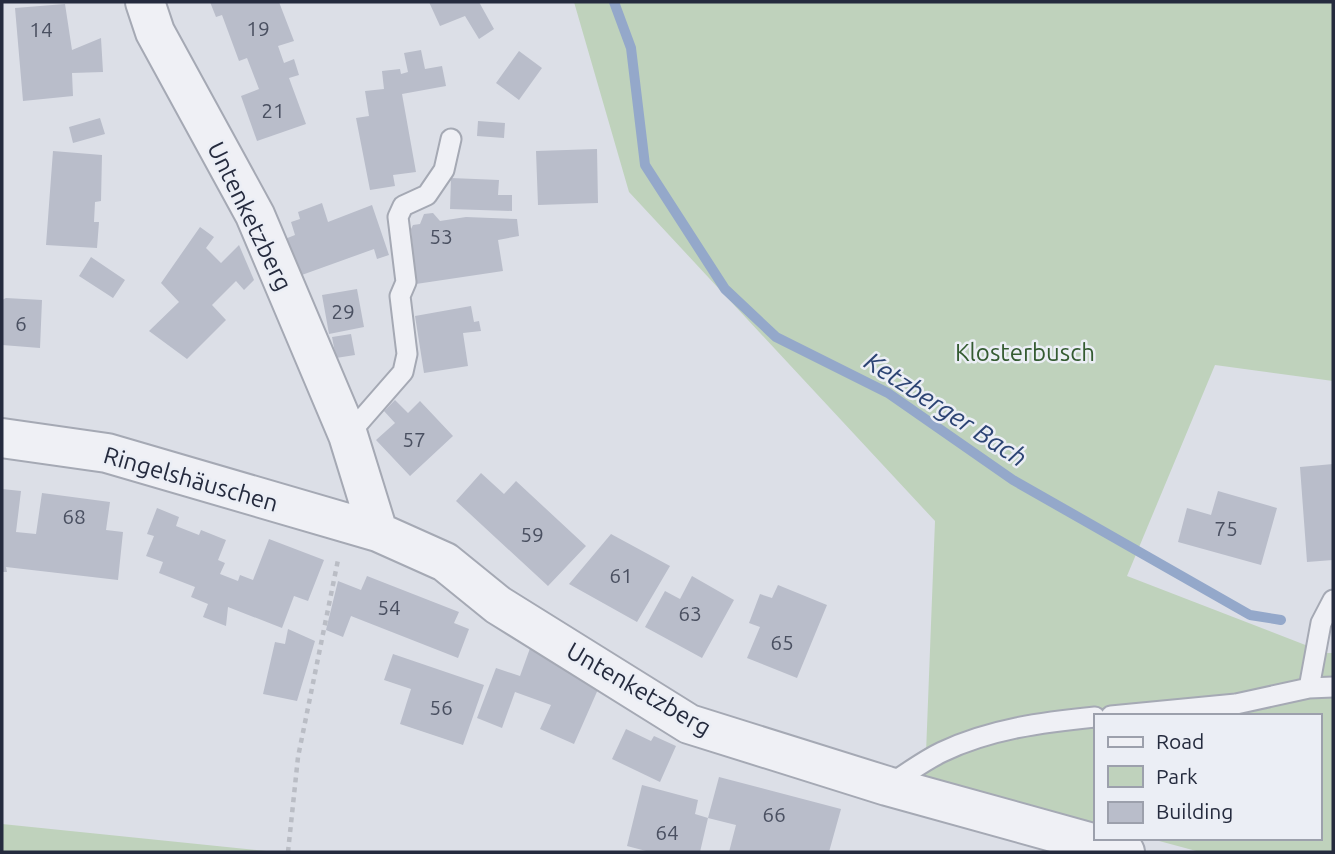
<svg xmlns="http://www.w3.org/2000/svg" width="1335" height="854" viewBox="0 0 1335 854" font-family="Ubuntu,sans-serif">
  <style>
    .green { fill: #bfd2bc }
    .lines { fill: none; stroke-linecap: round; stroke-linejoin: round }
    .stream { stroke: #94a8ca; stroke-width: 10 }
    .building { fill: #b9bdca }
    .lane-casing { stroke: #a5a9b4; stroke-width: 23 }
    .street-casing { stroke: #a5a9b4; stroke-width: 42 }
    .path { stroke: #babdc5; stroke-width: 4.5; stroke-dasharray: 5 5; stroke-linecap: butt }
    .lane { stroke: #eff0f5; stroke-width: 19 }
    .street { stroke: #eff0f5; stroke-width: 38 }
    .labels { text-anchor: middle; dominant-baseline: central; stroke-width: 5; stroke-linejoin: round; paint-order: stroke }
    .number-label { font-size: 21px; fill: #4a5061 }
    .street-label { font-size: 24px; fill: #252b3e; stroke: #ebeef5 }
    .park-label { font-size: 24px; fill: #345b31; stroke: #ebeef5 }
    .water-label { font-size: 26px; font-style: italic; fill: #2c4474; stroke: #ebeef5 }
  </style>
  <rect width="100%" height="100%" fill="#dcdfe7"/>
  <path class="green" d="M 574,2 L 1333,2 L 1333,381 L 1215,365 L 1127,576 L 1326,653 L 1333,653 L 1333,852 L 1200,852 L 1148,838 L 1319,838 L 1319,716 L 1095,716 L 1095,824 L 925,779 L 935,521 L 629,192 Z
    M 2,824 L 276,852 L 2,852 Z"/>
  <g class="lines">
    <path class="stream" d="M 614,2 L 631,48 L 645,165 L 725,289 L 776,337 L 888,393 L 1013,480 L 1250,615 L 1281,620"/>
  </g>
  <path class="building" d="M 210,2 L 279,2 L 294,41 L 278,46 L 284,63 L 294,59 L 299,75 L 289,78 L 306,124 L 257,141 L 241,96 L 259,89 L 247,58 L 239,61 L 222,15 L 216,17 Z
    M 429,2 L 479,2 L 494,29 L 479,39 L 465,16 L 440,26 Z
    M 65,4 L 72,50 L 101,38 L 103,72 L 72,73 L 73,96 L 23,101 L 15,8 Z
    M 421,50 L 425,69 L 442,66 L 446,86 L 402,94 L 416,172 L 393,175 L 395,186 L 370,190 L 356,118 L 369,116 L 365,91 L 384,89 L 382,71 L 400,69 L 401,74 L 408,72 L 404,53 Z
    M 519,51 L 542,68 L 519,100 L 496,83 Z
    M 100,118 L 105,134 L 73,143 L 69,127 Z
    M 478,121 L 505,123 L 504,138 L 477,136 Z
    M 597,149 L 598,203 L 538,205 L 536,151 Z
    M 53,151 L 102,155 L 101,201 L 95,202 L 94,222 L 99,222 L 97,248 L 46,245 Z
    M 451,178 L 499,180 L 498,195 L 512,195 L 512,211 L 450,209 Z
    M 322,203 L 328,222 L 372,205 L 389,255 L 377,259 L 374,249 L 299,276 L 285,239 L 295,235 L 291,222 L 300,219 L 298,212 Z
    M 433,213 L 440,221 L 466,217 L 517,219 L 519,236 L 498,240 L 503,271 L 416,284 L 411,229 L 413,225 L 420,224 L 424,214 Z
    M 200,227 L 214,237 L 206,248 L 221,263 L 239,245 L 254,280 L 244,290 L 236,281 L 212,305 L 226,320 L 187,359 L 149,331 L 179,302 L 161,283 Z
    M 91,257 L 125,280 L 113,298 L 79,276 Z
    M 357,289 L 364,327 L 329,334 L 322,295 Z
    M 6,298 L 42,300 L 40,348 L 2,345 L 2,300 Z
    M 471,306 L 474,322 L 479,321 L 481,331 L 463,333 L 468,366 L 424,373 L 415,316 Z
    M 351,334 L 355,355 L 336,358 L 332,337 Z
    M 395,400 L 408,413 L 420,401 L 453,436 L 410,476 L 376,440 L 395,423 L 384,411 Z
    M 1333,464 L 1333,560 L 1307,562 L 1300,467 Z
    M 481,473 L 504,494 L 516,481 L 586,546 L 548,586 L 456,501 Z
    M 2,489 L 21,491 L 16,532 L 36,534 L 42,493 L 110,502 L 106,530 L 123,532 L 118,580 L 6,567 L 7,572 L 2,572 Z
    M 1218,491 L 1277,508 L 1261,565 L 1178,542 L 1187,508 L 1211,515 Z
    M 157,508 L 179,517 L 176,526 L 199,535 L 201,530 L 226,540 L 218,560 L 225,563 L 220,574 L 238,581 L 240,575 L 253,580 L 269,539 L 324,560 L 308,601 L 294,596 L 282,628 L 228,607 L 226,626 L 203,617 L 208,604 L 191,597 L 195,587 L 159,573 L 163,562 L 146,556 L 154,536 L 147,534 Z
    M 611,534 L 670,566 L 637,622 L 569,584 Z
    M 367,576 L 459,612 L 454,623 L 469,629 L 458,658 L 351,616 L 343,637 L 326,630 L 338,581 L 361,590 Z
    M 692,576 L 734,600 L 702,658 L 645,627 L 665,591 L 680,599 Z
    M 778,585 L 827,605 L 797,678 L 747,658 L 760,627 L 749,623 L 760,594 L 772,598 Z
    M 288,629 L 315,641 L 297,701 L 263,694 L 275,642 L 285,644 Z
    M 533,640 L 603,678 L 574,744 L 540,729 L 551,705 L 515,692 L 502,728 L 477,718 L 496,668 L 520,676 Z
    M 393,654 L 484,685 L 463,745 L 400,724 L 411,689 L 384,680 Z
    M 626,729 L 651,741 L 654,736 L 676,746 L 660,782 L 612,759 Z
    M 719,777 L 841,809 L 829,852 L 729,852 L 736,825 L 708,818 L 700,852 L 650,852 L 627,846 L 642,785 L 698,800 L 695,814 L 708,818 Z"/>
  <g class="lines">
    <defs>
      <path id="lane" d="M 348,435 L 403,372 L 407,354 L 400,296 L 406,282 L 398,217 L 403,206 L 427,195 L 444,170 L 451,139
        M 1309,688 L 1321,623 L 1333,600
        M 1111,716 L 1236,704 L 1309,688 L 1333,687
        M 887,786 C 905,775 923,761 942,752 C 990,729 1044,722 1095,717"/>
      <path id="street" d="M 145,2 L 155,32 L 255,215 L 348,435 L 378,532
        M 2,438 L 107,453 L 378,532 L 445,562 L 498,605 L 689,724 L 887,786 L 1125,852"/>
    </defs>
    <use href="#lane" class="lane-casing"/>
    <use href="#street" class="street-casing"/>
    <path class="path" d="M 288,852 L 298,757 L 338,560"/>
    <use href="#lane" class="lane"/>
    <use href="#street" class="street"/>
  </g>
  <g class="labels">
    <g class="number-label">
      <text x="258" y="28">19</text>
      <text x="41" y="29">14</text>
      <text x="273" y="110">21</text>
      <text x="441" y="236">53</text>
      <text x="343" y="311">29</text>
      <text x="21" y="323">6</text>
      <text x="414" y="439">57</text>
      <text x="74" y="516">68</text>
      <text x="1226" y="528">75</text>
      <text x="532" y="534">59</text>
      <text x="621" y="575">61</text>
      <text x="389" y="607">54</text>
      <text x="690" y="613">63</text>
      <text x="782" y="642">65</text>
      <text x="441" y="707">56</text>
      <text x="774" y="814">66</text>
      <text x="667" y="832">64</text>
    </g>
    <g class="street-label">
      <text transform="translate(250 216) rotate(64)">Untenketzberg</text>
      <text transform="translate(191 479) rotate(16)">Ringelshäuschen</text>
      <text transform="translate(639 689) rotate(30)">Untenketzberg</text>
    </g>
    <g class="park-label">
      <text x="1025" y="352">Klosterbusch</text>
    </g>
    <g class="water-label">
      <text transform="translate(946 409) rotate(33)">Ketzberger Bach</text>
    </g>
  </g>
  <rect width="1335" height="854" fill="none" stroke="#252b3e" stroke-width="7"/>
  <rect x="1094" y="714" width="228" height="126" fill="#ebeef5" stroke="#9ca0ac" stroke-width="2"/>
  <rect x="1108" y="737" width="35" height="10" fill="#eff0f5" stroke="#9ca0ac" stroke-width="2"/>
  <text x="1156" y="749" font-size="21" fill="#252b3e">Road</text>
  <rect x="1108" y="766" width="35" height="21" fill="#bfd2bc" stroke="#9ca0ac" stroke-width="2"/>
  <text x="1156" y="784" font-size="21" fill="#252b3e">Park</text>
  <rect x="1108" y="802" width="35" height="21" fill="#b9bdca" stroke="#9ca0ac" stroke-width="2"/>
  <text x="1156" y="819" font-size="21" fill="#252b3e">Building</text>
</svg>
